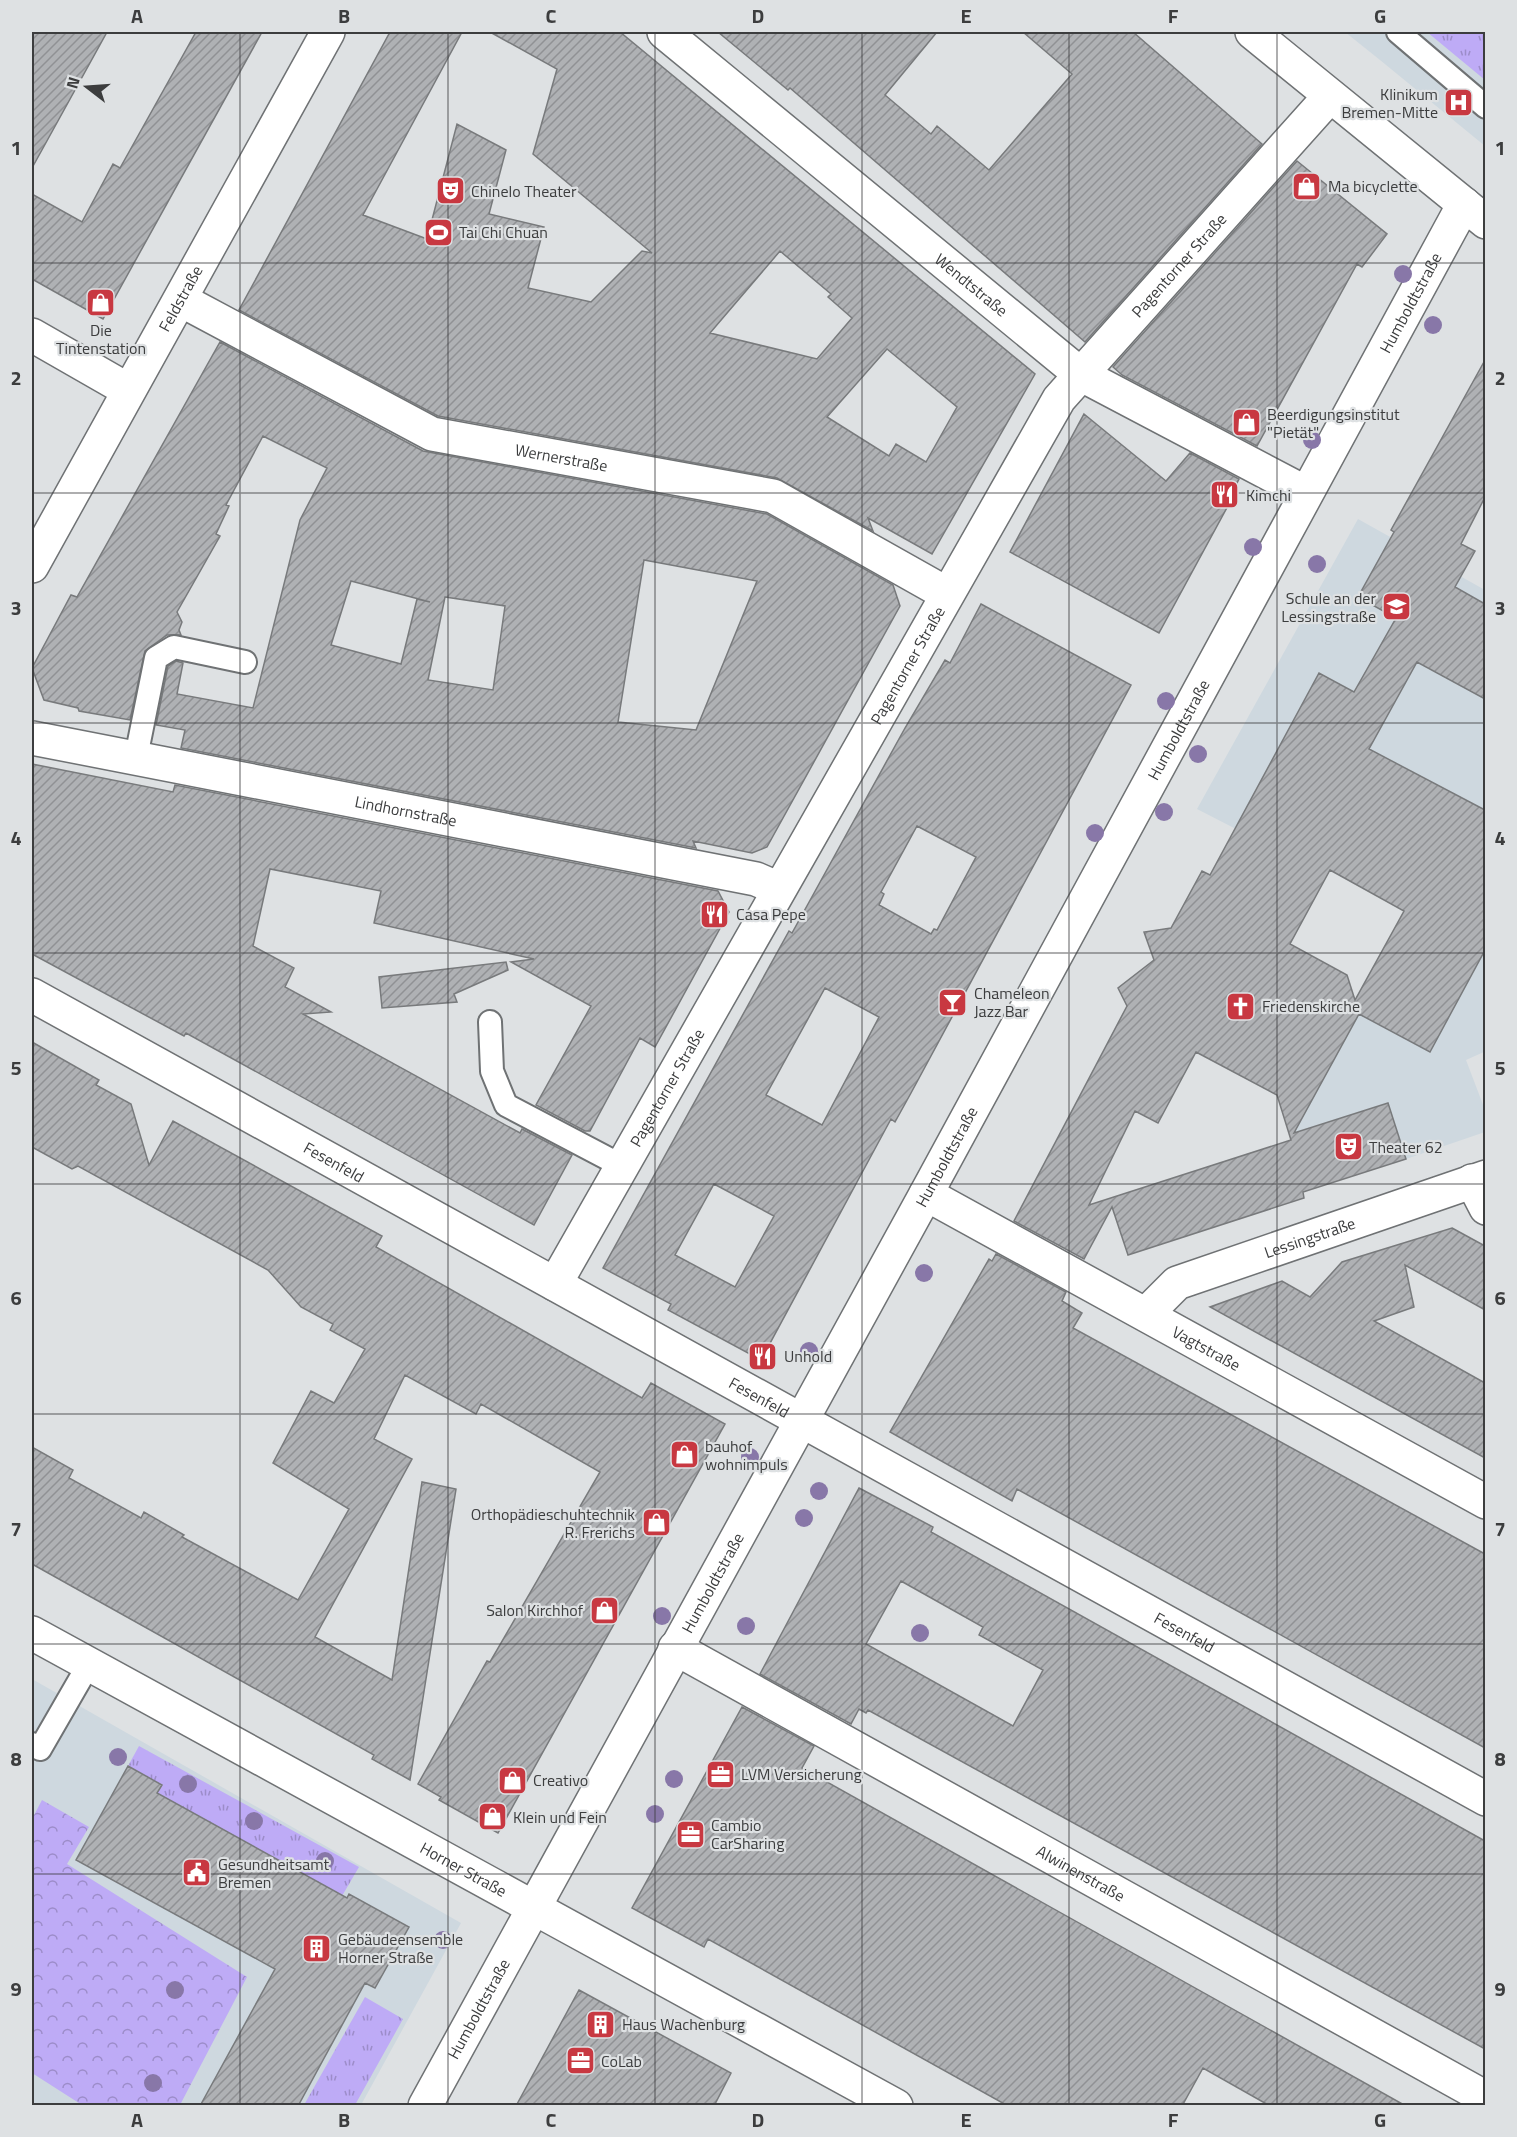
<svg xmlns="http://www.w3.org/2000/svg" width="1517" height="2137" viewBox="0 0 1517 2137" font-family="'Titillium Web',sans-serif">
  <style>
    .built { fill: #ced8df }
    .grass { fill: url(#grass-tufts) }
    .park { fill: url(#park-crowns) }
    .building { fill: url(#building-hatch); stroke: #787a7c; stroke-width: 1.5; fill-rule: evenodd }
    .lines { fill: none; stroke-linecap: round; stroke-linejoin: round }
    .service-casing { stroke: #6f7274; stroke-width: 26 }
    .minor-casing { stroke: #6f7274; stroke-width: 36 }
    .tertiary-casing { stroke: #6f7274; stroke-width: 36 }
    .service { stroke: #fff; stroke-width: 22 }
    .minor { stroke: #fff; stroke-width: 33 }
    .tertiary { stroke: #fff; stroke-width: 33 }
    .tree { fill: #8877a8 }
    .grid { fill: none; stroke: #3c3d3e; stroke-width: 1.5; stroke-opacity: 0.55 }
    .labels { text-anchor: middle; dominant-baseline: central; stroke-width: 4.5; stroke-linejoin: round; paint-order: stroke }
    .poi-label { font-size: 16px; fill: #3c3d3e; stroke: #dee1e3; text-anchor: start }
    .street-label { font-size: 16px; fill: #3c3d3e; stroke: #dee1e3 }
    .neatline { fill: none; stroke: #3c3d3e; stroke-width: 2 }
    .grid-label { font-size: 20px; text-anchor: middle; font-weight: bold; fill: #3c3d3e }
  </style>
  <defs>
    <pattern id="grass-tufts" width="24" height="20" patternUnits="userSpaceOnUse" patternTransform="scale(1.5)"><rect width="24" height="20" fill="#beabf6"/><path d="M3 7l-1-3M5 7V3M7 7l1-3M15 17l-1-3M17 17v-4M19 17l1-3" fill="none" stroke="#9c8cc9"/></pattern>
    <pattern id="park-crowns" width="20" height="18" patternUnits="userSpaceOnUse" patternTransform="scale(1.5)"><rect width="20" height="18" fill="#beabf6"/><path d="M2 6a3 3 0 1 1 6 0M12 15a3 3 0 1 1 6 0" fill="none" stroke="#9c8cc9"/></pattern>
    <pattern id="building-hatch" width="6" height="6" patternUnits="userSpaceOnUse" patternTransform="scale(1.5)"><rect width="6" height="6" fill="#afb1b4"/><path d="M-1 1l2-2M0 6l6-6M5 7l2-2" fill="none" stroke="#909194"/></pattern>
  </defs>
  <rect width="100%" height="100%" fill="#dee1e3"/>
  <path class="built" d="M 1345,32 L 1485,32 L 1485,146 L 1380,60 Z
    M 1358,519 L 1485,590 L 1486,1051 L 1466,1060 L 1485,1110 L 1485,1132 L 1406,1159 L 1387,1103 L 1290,1134 L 1363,984 L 1404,911 L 1314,862 L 1310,867 L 1197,809 Z
    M 32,1679 L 461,1923 L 361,2105 L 32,2105 Z"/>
  <path class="grass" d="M 1427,32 L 1485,32 L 1485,80 Z
    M 139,1746 L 359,1867 L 342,1896 L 157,1793 L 161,1785 L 128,1766 Z
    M 365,1997 L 403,2019 L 355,2105 L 304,2105 Z"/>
  <path class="park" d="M 42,1800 L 89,1827 L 67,1864 L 247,1977 L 180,2105 L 82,2105 L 32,2073 L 32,1819 Z"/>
  <path class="building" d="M 32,32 L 107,32 L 32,168 Z
    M 196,32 L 262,32 L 103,319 L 32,279 L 32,194 L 82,222 L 113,164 L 120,168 Z
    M 390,32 L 462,32 L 363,215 L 427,239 L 457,124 L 506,150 L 489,214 L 544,227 L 528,288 L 591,302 L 642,251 L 652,253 L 533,154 L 557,69 L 490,32 L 620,32 L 1035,374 L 932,554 L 868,518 L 873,531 L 777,478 L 438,416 L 239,310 ZM 780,251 L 831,294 L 828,297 L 852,318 L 817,359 L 710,333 ZM 887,349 L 957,407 L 926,462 L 896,444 L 889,456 L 827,417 Z
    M 718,32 L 937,32 L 885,95 L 931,134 L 937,126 L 989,170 L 1072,74 L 1023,32 L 1133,32 L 1262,144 L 1085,342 L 790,88 L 788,90 Z
    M 1297,161 L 1387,234 L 1362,267 L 1357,264 L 1257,446 L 1122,375 L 1113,367 Z
    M 220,342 L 423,451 L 767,514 L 893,585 L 900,606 L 767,847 L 752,853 L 693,841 L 696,848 L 181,748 L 185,730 L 156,725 L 168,666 L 176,661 L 183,663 L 177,694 L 253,708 L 300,520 L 327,468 L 263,436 L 226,505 L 229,506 L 216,534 L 220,536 L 177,612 L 182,622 L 179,630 L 181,635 L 167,635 L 145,651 L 130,720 L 79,711 L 78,708 L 44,700 L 32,668 L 71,595 L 77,597 ZM 644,560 L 757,581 L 696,730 L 618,722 ZM 351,581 L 430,602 L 417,599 L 401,664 L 331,645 ZM 445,597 L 505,606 L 493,690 L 428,680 Z
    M 1485,360 L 1485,497 L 1461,544 L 1475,551 L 1455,587 L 1485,604 L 1485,699 L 1417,662 L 1369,749 L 1485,810 L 1485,950 L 1430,1052 L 1359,1014 L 1294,1133 L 1388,1103 L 1406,1159 L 1303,1192 L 1304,1198 L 1128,1255 L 1112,1207 L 1084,1259 L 1014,1221 L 1127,1006 L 1118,988 L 1154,960 L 1144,932 L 1171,928 L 1202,871 L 1210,875 L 1319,673 L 1354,692 L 1396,618 L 1358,597 L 1394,532 L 1391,530 ZM 1330,870 L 1404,911 L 1355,1000 L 1347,975 L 1290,944 ZM 1196,1052 L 1277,1095 L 1291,1140 L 1089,1205 L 1135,1111 L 1158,1123 Z
    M 1084,414 L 1166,481 L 1190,453 L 1239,479 L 1234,489 L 1236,491 L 1159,633 L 1010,552 Z
    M 981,604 L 1131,685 L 911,1093 L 895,1122 L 891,1119 L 761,1360 L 668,1310 L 671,1304 L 603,1268 L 789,931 L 792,933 L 905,728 L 945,660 L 950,663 ZM 917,826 L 976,857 L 937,930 L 934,929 L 931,934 L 879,905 L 884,894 L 881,892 ZM 825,988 L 879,1017 L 822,1125 L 766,1095 ZM 714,1184 L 774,1216 L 735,1287 L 675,1255 Z
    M 32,764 L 173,792 L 175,785 L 718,891 L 729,912 L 655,1047 L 640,1038 L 590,1131 L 585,1131 L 536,1105 L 591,1006 L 511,962 L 534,959 L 374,923 L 381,891 L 270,869 L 253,946 L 294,968 L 285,987 L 331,1012 L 303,1014 L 520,1133 L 522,1129 L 572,1155 L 534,1225 L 186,1033 L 184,1036 L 32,954 Z
    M 506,962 L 508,970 L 454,994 L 457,1002 L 382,1008 L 379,977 Z
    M 32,1042 L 99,1080 L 96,1085 L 131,1104 L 149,1165 L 173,1121 L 382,1236 L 376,1247 L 642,1398 L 651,1383 L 725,1424 L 498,1833 L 439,1800 L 441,1797 L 418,1784 L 487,1661 L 490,1662 L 600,1472 L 481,1404 L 476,1414 L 405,1375 L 374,1439 L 412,1459 L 315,1637 L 392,1680 L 422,1482 L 456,1489 L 410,1780 L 372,1759 L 374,1755 L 32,1564 L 32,1447 L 73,1470 L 69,1478 L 141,1518 L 144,1512 L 184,1535 L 182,1537 L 298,1600 L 349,1509 L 273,1463 L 311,1391 L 334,1403 L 365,1349 L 330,1330 L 333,1324 L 301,1307 L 268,1270 L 78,1166 L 72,1169 L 32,1147 Z
    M 1452,1228 L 1485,1246 L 1485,1310 L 1405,1265 L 1414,1307 L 1374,1321 L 1485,1383 L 1485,1458 L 1210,1307 L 1282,1281 L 1310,1297 L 1342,1262 Z
    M 996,1254 L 1066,1292 L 1062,1301 L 1082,1313 L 1073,1328 L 1485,1554 L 1485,1748 L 1017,1489 L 1012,1501 L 890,1432 L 989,1259 L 992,1261 Z
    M 859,1488 L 933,1527 L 931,1532 L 1485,1841 L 1485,2049 L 868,1710 L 866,1713 L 859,1709 L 851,1724 L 760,1674 ZM 901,1581 L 983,1627 L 979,1635 L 1043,1670 L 1013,1726 L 866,1644 Z
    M 742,1707 L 814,1746 L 802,1768 L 1406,2106 L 1270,2106 L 1203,2068 L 1182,2106 L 1008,2106 L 708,1939 L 704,1947 L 632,1908 Z
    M 128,1766 L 162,1785 L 157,1793 L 347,1898 L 349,1894 L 409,1927 L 375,1988 L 365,1983 L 298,2106 L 200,2106 L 275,1969 L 76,1860 Z
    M 579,1990 L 731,2073 L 714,2106 L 516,2106 Z"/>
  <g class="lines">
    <defs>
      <path id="service" d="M 1398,32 L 1486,107
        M 136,757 L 156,658 L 174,647 L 245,662
        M 490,1022 L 492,1071 L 506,1105 L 622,1166
        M 32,1744 L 40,1749 L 89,1664"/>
      <g id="minor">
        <path id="s1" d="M 664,32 L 1080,374 L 1306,493"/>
        <path id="s2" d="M 181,300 L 432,434 L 773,496 L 947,594"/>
        <path d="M 32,335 L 128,390"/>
        <path id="s3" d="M 32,566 L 328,32"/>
        <path id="s4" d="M 32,738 L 756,879 L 779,889"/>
        <path id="s5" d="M 32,995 L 1486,1799"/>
        <path d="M 1472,1181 L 1486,1208"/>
        <path id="s6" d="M 926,1194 L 1486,1502"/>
        <path id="s7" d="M 555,1284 L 1059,399 L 1330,96"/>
        <path id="s8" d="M 1149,1316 L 1154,1306 L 1177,1283 L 1486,1177"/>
        <path id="s9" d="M 32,1633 L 896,2106"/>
        <path id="s10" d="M 675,1648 L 1486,2098"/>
        <path id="s11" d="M 425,2106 L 926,1194 L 1464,204"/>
      </g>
      <path id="tertiary" d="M 1252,32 L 1486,222"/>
    </defs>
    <use href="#service" class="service-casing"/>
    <use href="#minor" class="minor-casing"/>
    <use href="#tertiary" class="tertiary-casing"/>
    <use href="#service" class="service"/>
    <use href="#minor" class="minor"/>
    <use href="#tertiary" class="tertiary"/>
  </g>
  <g class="tree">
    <circle cx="1403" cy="274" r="9"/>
    <circle cx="1433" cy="325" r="9"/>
    <circle cx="1312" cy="440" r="9"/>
    <circle cx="1253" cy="547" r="9"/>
    <circle cx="1317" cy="564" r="9"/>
    <circle cx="1166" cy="701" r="9"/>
    <circle cx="1198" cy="754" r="9"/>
    <circle cx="1164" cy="812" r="9"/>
    <circle cx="1095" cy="833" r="9"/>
    <circle cx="924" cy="1273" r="9"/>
    <circle cx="809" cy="1351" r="9"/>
    <circle cx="750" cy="1457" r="9"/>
    <circle cx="819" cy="1491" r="9"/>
    <circle cx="804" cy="1518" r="9"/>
    <circle cx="662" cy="1616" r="9"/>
    <circle cx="746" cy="1626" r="9"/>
    <circle cx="920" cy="1633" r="9"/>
    <circle cx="118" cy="1757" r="9"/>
    <circle cx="674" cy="1779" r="9"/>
    <circle cx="188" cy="1784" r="9"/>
    <circle cx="655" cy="1814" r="9"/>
    <circle cx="254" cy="1821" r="9"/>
    <circle cx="325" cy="1861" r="9"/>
    <circle cx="443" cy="1940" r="9"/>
    <circle cx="175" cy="1990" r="9"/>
    <circle cx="153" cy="2083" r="9"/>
  </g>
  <path class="grid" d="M 240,32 L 240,2106M 448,32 L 448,2106M 655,32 L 655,2106M 862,32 L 862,2106M 1069,32 L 1069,2106M 1277,32 L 1277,2106M 32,263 L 1486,263M 32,493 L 1486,493M 32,723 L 1486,723M 32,953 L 1486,953M 32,1184 L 1486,1184M 32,1414 L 1486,1414M 32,1644 L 1486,1644M 32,1874 L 1486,1874"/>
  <defs>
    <symbol id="hospital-square" viewBox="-11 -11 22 22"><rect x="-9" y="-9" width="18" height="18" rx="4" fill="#c83841" stroke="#dee1e3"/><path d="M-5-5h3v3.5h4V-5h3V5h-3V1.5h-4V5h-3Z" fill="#fff"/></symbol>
    <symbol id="shop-square" viewBox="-11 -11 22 22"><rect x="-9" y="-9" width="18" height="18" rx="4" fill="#c83841" stroke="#dee1e3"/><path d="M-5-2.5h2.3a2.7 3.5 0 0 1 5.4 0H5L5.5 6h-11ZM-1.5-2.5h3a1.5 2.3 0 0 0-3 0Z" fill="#fff"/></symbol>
    <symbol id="theatre-square" viewBox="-11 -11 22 22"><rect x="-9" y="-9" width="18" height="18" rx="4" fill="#c83841" stroke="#dee1e3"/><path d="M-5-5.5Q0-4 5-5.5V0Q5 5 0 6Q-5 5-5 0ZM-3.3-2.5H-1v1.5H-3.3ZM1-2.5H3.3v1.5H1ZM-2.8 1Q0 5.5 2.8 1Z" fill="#fff"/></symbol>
    <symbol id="stadium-square" viewBox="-11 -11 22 22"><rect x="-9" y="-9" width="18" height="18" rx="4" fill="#c83841" stroke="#dee1e3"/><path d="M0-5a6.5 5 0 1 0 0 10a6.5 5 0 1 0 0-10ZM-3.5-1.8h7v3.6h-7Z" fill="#fff"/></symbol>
    <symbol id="restaurant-square" viewBox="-11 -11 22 22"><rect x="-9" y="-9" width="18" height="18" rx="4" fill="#c83841" stroke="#dee1e3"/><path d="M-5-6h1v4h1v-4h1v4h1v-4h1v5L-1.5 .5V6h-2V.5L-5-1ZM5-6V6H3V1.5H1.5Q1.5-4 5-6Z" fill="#fff"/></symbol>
    <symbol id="school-square" viewBox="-11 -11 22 22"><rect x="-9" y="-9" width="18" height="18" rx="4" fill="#c83841" stroke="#dee1e3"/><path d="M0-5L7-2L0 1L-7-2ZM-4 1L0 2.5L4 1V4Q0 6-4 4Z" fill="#fff"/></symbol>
    <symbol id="bar-square" viewBox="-11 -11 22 22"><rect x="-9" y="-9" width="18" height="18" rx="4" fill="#c83841" stroke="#dee1e3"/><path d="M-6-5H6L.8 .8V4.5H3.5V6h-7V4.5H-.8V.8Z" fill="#fff"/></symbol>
    <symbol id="church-square" viewBox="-11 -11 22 22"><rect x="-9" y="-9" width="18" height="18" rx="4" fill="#c83841" stroke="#dee1e3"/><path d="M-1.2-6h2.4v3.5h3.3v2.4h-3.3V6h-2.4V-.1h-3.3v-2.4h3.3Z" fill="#fff"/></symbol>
    <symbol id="office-square" viewBox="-11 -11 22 22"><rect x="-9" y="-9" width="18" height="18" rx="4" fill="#c83841" stroke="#dee1e3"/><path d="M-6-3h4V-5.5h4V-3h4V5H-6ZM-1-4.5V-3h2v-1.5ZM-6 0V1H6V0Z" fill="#fff"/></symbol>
    <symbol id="civic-square" viewBox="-11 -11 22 22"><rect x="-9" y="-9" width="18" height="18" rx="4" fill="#c83841" stroke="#dee1e3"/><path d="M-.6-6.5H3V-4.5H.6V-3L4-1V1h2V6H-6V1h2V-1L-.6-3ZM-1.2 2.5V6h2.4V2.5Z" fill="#fff"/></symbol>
    <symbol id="building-square" viewBox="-11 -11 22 22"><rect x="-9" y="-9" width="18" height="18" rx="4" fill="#c83841" stroke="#dee1e3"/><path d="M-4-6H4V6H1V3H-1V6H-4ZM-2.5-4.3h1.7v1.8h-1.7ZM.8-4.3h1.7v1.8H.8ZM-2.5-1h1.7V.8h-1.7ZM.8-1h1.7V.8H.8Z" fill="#fff"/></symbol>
  </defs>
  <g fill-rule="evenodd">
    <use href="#hospital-square" x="1442" y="86" width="33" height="33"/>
    <use href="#shop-square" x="1290" y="170" width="33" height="33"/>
    <use href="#theatre-square" x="434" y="174" width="33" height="33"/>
    <use href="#stadium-square" x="422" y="216" width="33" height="33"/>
    <use href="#shop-square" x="84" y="286" width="33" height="33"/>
    <use href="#shop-square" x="1230" y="406" width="33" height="33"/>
    <use href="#restaurant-square" x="1208" y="478" width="33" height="33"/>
    <use href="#school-square" x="1380" y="590" width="33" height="33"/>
    <use href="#restaurant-square" x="698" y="898" width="33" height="33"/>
    <use href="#bar-square" x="936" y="986" width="33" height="33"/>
    <use href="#church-square" x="1224" y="990" width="33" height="33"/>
    <use href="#theatre-square" x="1332" y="1130" width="33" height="33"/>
    <use href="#restaurant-square" x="746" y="1340" width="33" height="33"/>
    <use href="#shop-square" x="668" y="1438" width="33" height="33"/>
    <use href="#shop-square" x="640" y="1506" width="33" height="33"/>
    <use href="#shop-square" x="588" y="1594" width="33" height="33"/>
    <use href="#office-square" x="704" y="1758" width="33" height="33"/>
    <use href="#shop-square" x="496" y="1764" width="33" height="33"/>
    <use href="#shop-square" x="476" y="1800" width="33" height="33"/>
    <use href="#office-square" x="674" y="1818" width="33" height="33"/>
    <use href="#civic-square" x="180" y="1856" width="33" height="33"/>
    <use href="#building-square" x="300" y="1932" width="33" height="33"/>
    <use href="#building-square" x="584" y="2008" width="33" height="33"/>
    <use href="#office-square" x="564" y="2044" width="33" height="33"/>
  </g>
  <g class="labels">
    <g class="poi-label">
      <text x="1438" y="94" text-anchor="end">Klinikum<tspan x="1438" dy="18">Bremen-Mitte</tspan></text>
      <text x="1328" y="186">Ma bicyclette</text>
      <text x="471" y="191">Chinelo Theater</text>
      <text x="459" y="232">Tai Chi Chuan</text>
      <text x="101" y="330" text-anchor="middle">Die<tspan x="101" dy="18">Tintenstation</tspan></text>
      <text x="1267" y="414">Beerdigungsinstitut<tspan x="1267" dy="18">"Pietät"</tspan></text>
      <text x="1246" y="495">Kimchi</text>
      <text x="1376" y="598" text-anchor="end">Schule an der<tspan x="1376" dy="18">Lessingstraße</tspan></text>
      <text x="736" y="914">Casa Pepe</text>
      <text x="974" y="993">Chameleon<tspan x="974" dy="18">Jazz Bar</tspan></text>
      <text x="1262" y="1006">Friedenskirche</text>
      <text x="1369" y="1147">Theater 62</text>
      <text x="784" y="1356">Unhold</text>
      <text x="705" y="1446">bauhof<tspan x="705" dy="18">wohnimpuls</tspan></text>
      <text x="635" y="1514" text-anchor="end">Orthopädieschuhtechnik<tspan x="635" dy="18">R. Frerichs</tspan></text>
      <text x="583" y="1610" text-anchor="end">Salon Kirchhof</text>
      <text x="741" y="1774">LVM Versicherung</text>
      <text x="533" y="1780">Creativo</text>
      <text x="513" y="1817">Klein und Fein</text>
      <text x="711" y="1825">Cambio<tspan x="711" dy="18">CarSharing</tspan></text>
      <text x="218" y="1864">Gesundheitsamt<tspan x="218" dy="18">Bremen</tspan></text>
      <text x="338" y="1939">Gebäudeensemble<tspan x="338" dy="18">Horner Straße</tspan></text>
      <text x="622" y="2024">Haus Wachenburg</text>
      <text x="601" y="2061">CoLab</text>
    </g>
    <g class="street-label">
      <text stroke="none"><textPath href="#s7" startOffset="1198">Pagentorner Straße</textPath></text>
      <text stroke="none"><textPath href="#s1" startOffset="398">Wendtstraße</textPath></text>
      <text stroke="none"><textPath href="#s3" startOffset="306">Feldstraße</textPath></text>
      <text stroke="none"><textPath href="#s11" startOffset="2055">Humboldtstraße</textPath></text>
      <text stroke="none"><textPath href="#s2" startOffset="416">Wernerstraße</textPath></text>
      <text stroke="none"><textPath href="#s7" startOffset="712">Pagentorner Straße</textPath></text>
      <text stroke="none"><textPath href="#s11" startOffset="1569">Humboldtstraße</textPath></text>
      <text stroke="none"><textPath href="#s4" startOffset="381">Lindhornstraße</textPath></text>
      <text stroke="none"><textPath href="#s7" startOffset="226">Pagentorner Straße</textPath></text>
      <text stroke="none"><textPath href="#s11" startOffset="1083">Humboldtstraße</textPath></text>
      <text stroke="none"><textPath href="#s5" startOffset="345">Fesenfeld</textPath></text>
      <text stroke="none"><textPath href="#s8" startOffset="184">Lessingstraße</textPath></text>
      <text stroke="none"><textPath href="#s6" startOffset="320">Vagtstraße</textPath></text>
      <text stroke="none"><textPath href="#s5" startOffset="831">Fesenfeld</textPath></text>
      <text stroke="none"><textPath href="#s11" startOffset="597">Humboldtstraße</textPath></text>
      <text stroke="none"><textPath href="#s5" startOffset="1317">Fesenfeld</textPath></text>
      <text stroke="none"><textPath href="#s9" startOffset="492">Horner Straße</textPath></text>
      <text stroke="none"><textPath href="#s10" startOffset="464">Alwinenstraße</textPath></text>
      <text stroke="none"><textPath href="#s11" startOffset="111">Humboldtstraße</textPath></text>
    </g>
  </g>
  <rect width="1517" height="2137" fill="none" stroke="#dee1e3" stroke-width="66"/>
  <g transform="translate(87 87) rotate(287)" stroke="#dee1e3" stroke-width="4.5" paint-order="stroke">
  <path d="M0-4.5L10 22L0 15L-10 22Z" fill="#3c3d3e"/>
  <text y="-9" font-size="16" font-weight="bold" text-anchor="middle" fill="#3c3d3e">N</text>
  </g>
  <rect x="33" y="33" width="1451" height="2071" class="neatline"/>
  <g class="grid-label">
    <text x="137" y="23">A</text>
    <text x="344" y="23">B</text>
    <text x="551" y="23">C</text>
    <text x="758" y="23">D</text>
    <text x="966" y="23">E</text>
    <text x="1173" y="23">F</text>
    <text x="1380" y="23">G</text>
    <text x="16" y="155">1</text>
    <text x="1500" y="155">1</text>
    <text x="16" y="385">2</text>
    <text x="1500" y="385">2</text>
    <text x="16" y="615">3</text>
    <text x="1500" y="615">3</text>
    <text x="16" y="845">4</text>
    <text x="1500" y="845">4</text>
    <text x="16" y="1075">5</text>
    <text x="1500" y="1075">5</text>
    <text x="16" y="1305">6</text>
    <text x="1500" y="1305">6</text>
    <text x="16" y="1536">7</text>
    <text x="1500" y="1536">7</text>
    <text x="16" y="1766">8</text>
    <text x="1500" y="1766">8</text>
    <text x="16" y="1996">9</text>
    <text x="1500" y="1996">9</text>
    <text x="137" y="2127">A</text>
    <text x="344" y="2127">B</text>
    <text x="551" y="2127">C</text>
    <text x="758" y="2127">D</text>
    <text x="966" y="2127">E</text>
    <text x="1173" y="2127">F</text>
    <text x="1380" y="2127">G</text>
  </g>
</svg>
